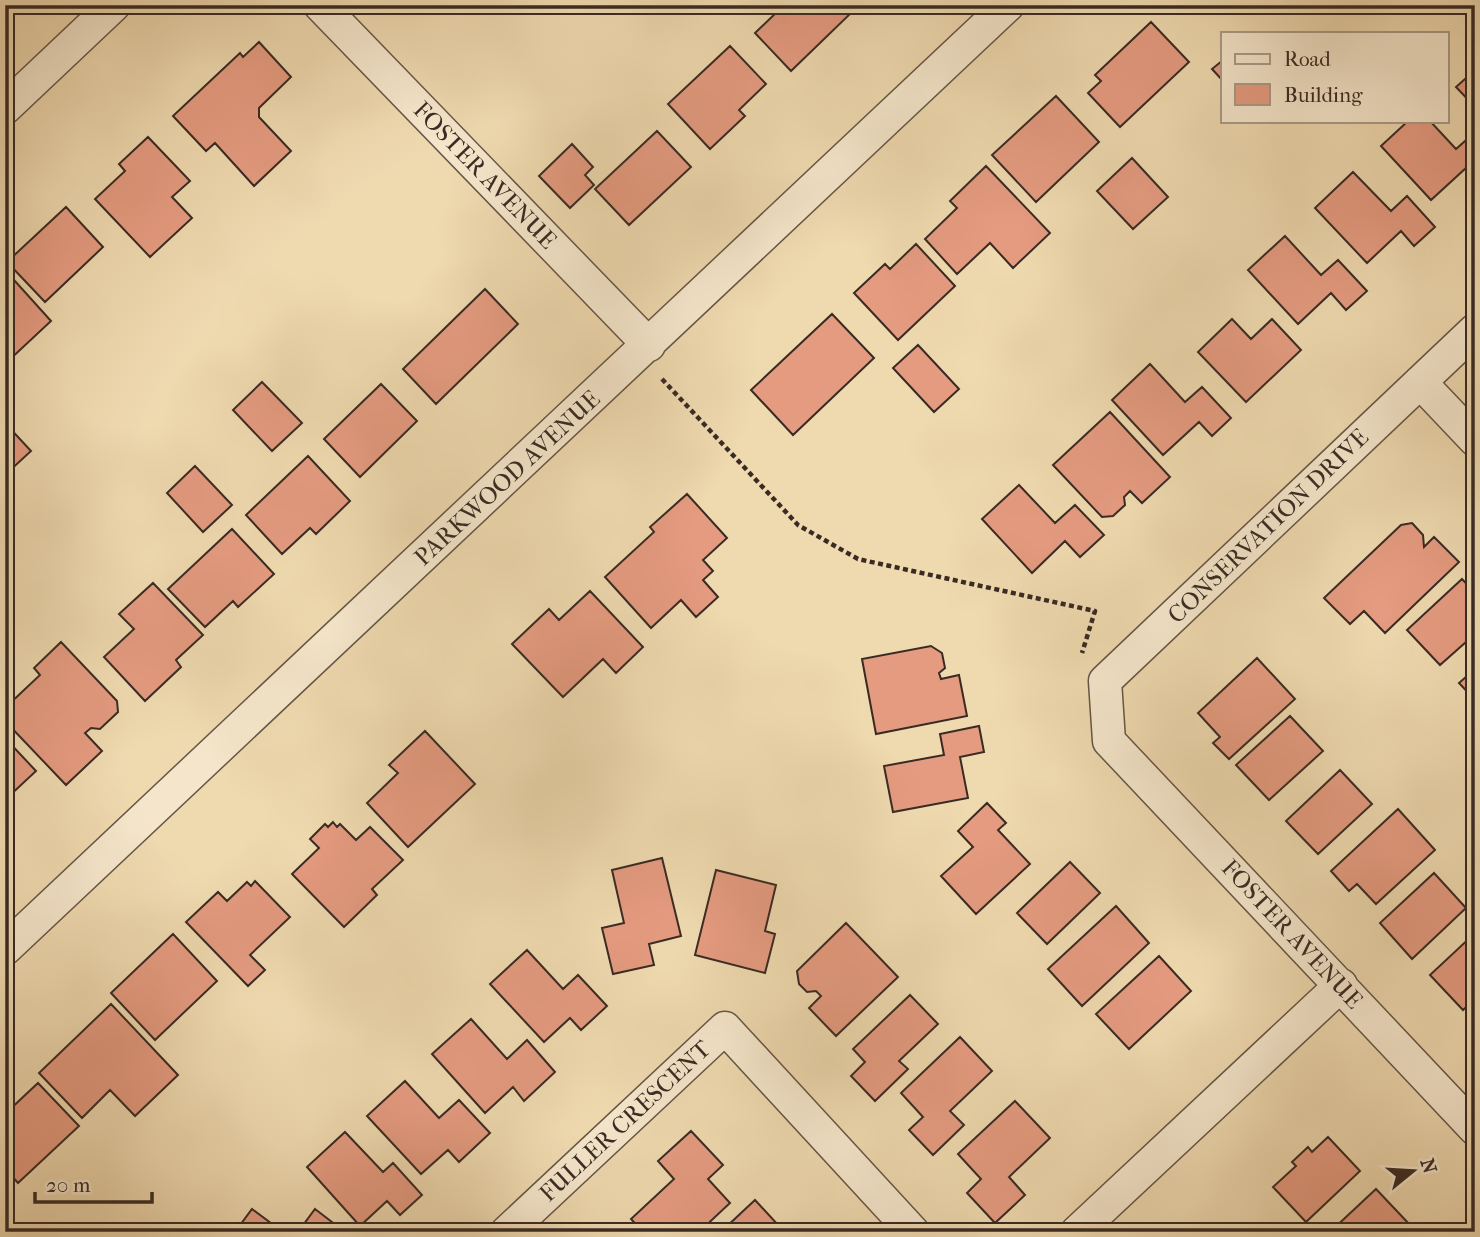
<svg xmlns="http://www.w3.org/2000/svg" width="1480" height="1237" viewBox="0 0 1480 1237" font-family="'IM FELL French Canon',serif">
  <style>
    .building { fill: #e59b80; stroke: #392b24; stroke-width: 2 }
    .lines { fill: none; stroke-linecap: round; stroke-linejoin: round }
    .street-casing { stroke: #665647; stroke-width: 35 }
    .path { stroke: #392b24; stroke-width: 4.5; stroke-dasharray: 5 3.5; stroke-linecap: butt }
    .street { stroke: #f5e6cb; stroke-width: 32 }
    .labels { text-anchor: middle; dominant-baseline: central; stroke-width: 5; stroke-linejoin: round; paint-order: stroke }
    .street-label { font-size: 24px; fill: #392b24; stroke: #f5e6cb }
  </style>
  <rect width="100%" height="100%" fill="#efd9af"/>
  <filter id="stains"><feTurbulence type="fractalNoise" baseFrequency=".00286" numOctaves="4"/><feColorMatrix values="0 0 0 0 .2 0 0 0 0 .09 0 0 0 0 .02 0 0 0 .5 -.17"/></filter>
  <radialGradient id="worn" r=".72"><stop offset=".6" stop-color="#630" stop-opacity="0"/><stop offset="1" stop-color="#630" stop-opacity=".3"/></radialGradient>
  <path class="building" d="M 779,5 L 844,5 L 851,13 L 791,71 L 755,33 L 781,8 Z
    M 1151,22 L 1189,62 L 1120,127 L 1088,93 L 1101,81 L 1095,75 Z
    M 259,42 L 291,77 L 259,108 L 259,117 L 291,151 L 254,186 L 215,143 L 206,151 L 173,116 L 240,53 L 243,57 Z
    M 730,46 L 766,84 L 739,110 L 745,116 L 710,149 L 668,104 Z
    M 1223,60 L 1223,81 L 1212,69 Z
    M 1475,70 L 1475,107 L 1456,87 Z
    M 1056,96 L 1099,142 L 1036,202 L 992,155 Z
    M 1408,121 L 1430,121 L 1456,149 L 1474,133 L 1475,177 L 1466,168 L 1431,200 L 1381,146 Z
    M 657,131 L 691,167 L 629,225 L 595,189 Z
    M 148,137 L 190,181 L 172,197 L 192,218 L 150,257 L 95,199 L 125,171 L 119,164 Z
    M 572,144 L 593,167 L 585,175 L 594,185 L 570,208 L 539,176 Z
    M 1132,158 L 1168,197 L 1133,229 L 1097,191 Z
    M 986,166 L 1050,233 L 1013,268 L 990,243 L 957,274 L 925,239 L 957,208 L 950,201 Z
    M 1353,172 L 1391,211 L 1407,196 L 1435,227 L 1414,246 L 1401,231 L 1367,263 L 1315,208 Z
    M 66,207 L 103,247 L 45,302 L 7,262 Z
    M 1285,236 L 1321,275 L 1338,260 L 1367,291 L 1346,310 L 1331,293 L 1298,324 L 1248,270 Z
    M 916,244 L 955,286 L 898,340 L 854,293 L 885,264 L 890,269 Z
    M 5,270 L 51,321 L 5,364 Z
    M 485,289 L 518,324 L 436,404 L 403,369 Z
    M 832,314 L 874,358 L 793,435 L 751,390 Z
    M 1232,319 L 1251,339 L 1272,319 L 1301,350 L 1246,402 L 1198,352 Z
    M 918,345 L 959,389 L 934,412 L 893,368 Z
    M 1150,364 L 1185,402 L 1202,387 L 1231,418 L 1212,436 L 1199,422 L 1163,455 L 1112,400 Z
    M 262,382 L 302,423 L 272,451 L 233,410 Z
    M 381,384 L 417,421 L 360,477 L 324,439 Z
    M 1110,412 L 1170,477 L 1142,503 L 1130,491 L 1124,497 L 1125,505 L 1113,516 L 1102,517 L 1053,465 Z
    M 5,423 L 31,451 L 5,475 Z
    M 308,456 L 350,501 L 316,534 L 310,528 L 282,554 L 246,515 Z
    M 195,466 L 232,505 L 203,532 L 167,493 Z
    M 1019,485 L 1055,523 L 1075,505 L 1104,535 L 1080,557 L 1065,541 L 1032,573 L 982,519 Z
    M 687,494 L 727,538 L 703,560 L 713,571 L 703,580 L 718,597 L 696,617 L 681,600 L 651,628 L 605,577 L 654,532 L 650,527 Z
    M 1412,523 L 1423,535 L 1424,547 L 1434,537 L 1459,562 L 1385,633 L 1364,611 L 1350,624 L 1324,598 L 1401,525 Z
    M 232,529 L 274,574 L 238,607 L 233,601 L 205,627 L 168,589 Z
    M 1462,579 L 1475,593 L 1475,634 L 1440,665 L 1407,630 Z
    M 153,583 L 203,635 L 176,660 L 181,667 L 145,701 L 104,657 L 134,629 L 119,614 Z
    M 590,591 L 643,647 L 616,673 L 603,659 L 563,697 L 512,644 L 549,609 L 559,620 Z
    M 61,642 L 117,701 L 118,712 L 100,729 L 91,728 L 85,733 L 102,751 L 66,785 L 5,721 L 5,708 L 40,675 L 34,668 Z
    M 931,646 L 942,653 L 945,668 L 939,673 L 941,679 L 959,675 L 967,716 L 876,734 L 862,659 Z
    M 1257,658 L 1295,699 L 1229,759 L 1213,743 L 1220,737 L 1198,713 Z
    M 1475,669 L 1475,700 L 1459,683 Z
    M 1290,716 L 1323,751 L 1269,800 L 1236,765 Z
    M 979,726 L 984,752 L 960,757 L 968,798 L 893,812 L 884,766 L 944,755 L 940,734 Z
    M 425,731 L 475,784 L 408,847 L 367,803 L 398,773 L 389,765 Z
    M 5,738 L 36,771 L 5,800 Z
    M 1340,770 L 1372,804 L 1318,854 L 1286,821 Z
    M 987,803 L 1006,823 L 998,830 L 1030,864 L 976,914 L 941,876 L 973,847 L 958,831 Z
    M 1398,809 L 1435,850 L 1376,904 L 1357,884 L 1349,891 L 1331,871 Z
    M 333,822 L 337,827 L 340,824 L 356,840 L 370,827 L 403,860 L 372,889 L 377,895 L 344,927 L 292,874 L 319,848 L 310,839 L 325,824 L 328,827 Z
    M 662,858 L 681,936 L 649,944 L 654,965 L 613,974 L 602,928 L 624,923 L 612,870 Z
    M 1070,862 L 1100,893 L 1047,944 L 1017,913 Z
    M 716,870 L 776,885 L 765,931 L 775,934 L 765,973 L 695,955 Z
    M 1434,873 L 1466,908 L 1412,959 L 1380,923 Z
    M 255,881 L 290,917 L 250,955 L 265,970 L 248,986 L 186,922 L 218,892 L 227,901 L 247,882 L 251,886 Z
    M 1116,906 L 1149,943 L 1082,1006 L 1048,969 Z
    M 846,923 L 898,977 L 836,1036 L 809,1008 L 821,996 L 816,991 L 807,992 L 799,984 L 797,971 Z
    M 1475,933 L 1475,999 L 1463,1010 L 1430,975 Z
    M 173,934 L 217,981 L 155,1040 L 111,993 Z
    M 527,950 L 563,989 L 578,975 L 607,1006 L 581,1030 L 570,1018 L 544,1042 L 490,984 Z
    M 1159,956 L 1191,991 L 1129,1049 L 1096,1014 Z
    M 910,995 L 938,1024 L 899,1061 L 908,1069 L 875,1101 L 851,1076 L 865,1062 L 853,1049 Z
    M 111,1004 L 178,1075 L 135,1116 L 110,1090 L 82,1118 L 39,1073 Z
    M 471,1019 L 507,1059 L 527,1040 L 555,1072 L 524,1101 L 513,1087 L 485,1113 L 432,1054 Z
    M 960,1037 L 992,1071 L 950,1111 L 964,1125 L 933,1155 L 909,1130 L 923,1117 L 901,1093 Z
    M 405,1081 L 439,1118 L 459,1100 L 490,1133 L 459,1162 L 448,1150 L 421,1174 L 367,1116 Z
    M 38,1083 L 79,1126 L 18,1183 L 11,1175 L 5,1181 L 5,1114 Z
    M 1015,1101 L 1050,1138 L 1009,1177 L 1025,1195 L 995,1223 L 967,1193 L 981,1179 L 958,1154 Z
    M 691,1131 L 723,1165 L 708,1179 L 730,1203 L 699,1232 L 643,1232 L 631,1219 L 674,1179 L 658,1161 Z
    M 345,1132 L 383,1172 L 393,1163 L 422,1195 L 400,1215 L 387,1201 L 360,1226 L 307,1167 Z
    M 1328,1137 L 1360,1171 L 1306,1222 L 1273,1187 L 1296,1166 L 1292,1162 L 1308,1147 L 1312,1152 Z
    M 1376,1189 L 1411,1226 L 1404,1232 L 1330,1232 Z
    M 755,1200 L 779,1226 L 773,1232 L 726,1232 L 724,1229 Z
    M 252,1209 L 283,1232 L 235,1232 Z
    M 315,1209 L 345,1232 L 298,1232 Z"/>
  <g class="lines">
    <defs>
      <path id="street" d="M 320,5 L 649,345
        M 5,108 L 114,5
        M 1475,330 L 1105,681 L 1109,741 L 1475,1129
        M 1420,382 L 1475,440
        M 5,949 L 1008,5
        M 507,1232 L 725,1028 L 913,1232
        M 1077,1232 L 1341,985"/>
    </defs>
    <use href="#street" class="street-casing"/>
    <path class="path" d="M 662,379 L 798,525 L 858,559 L 1095,611 L 1082,653"/>
    <use href="#street" class="street"/>
  </g>
  <g class="labels">
    <g class="street-label">
      <text transform="translate(485 175) rotate(46)">FOSTER AVENUE</text>
      <text transform="translate(507 478) rotate(-43)">PARKWOOD AVENUE</text>
      <text transform="translate(1268 526) rotate(-44)">CONSERVATION DRIVE</text>
      <text transform="translate(1292 934) rotate(47)">FOSTER AVENUE</text>
      <text transform="translate(625 1121) rotate(-43)">FULLER CRESCENT</text>
    </g>
  </g>
  <rect width="1480" height="1237" fill="none" stroke="#efd9af" stroke-width="28"/>
  <rect x="7" y="7" width="1466" height="1223" fill="none" stroke="#392b24" stroke-width="3.5"/>
  <rect x="14" y="14" width="1452" height="1209" fill="none" stroke="#392b24" stroke-width="2"/>
  <rect x="1221" y="32" width="228" height="91" fill="#f5e6cb" stroke="#aa9b88" stroke-width="2"/>
  <rect x="1235" y="54" width="35" height="10" fill="#f5e6cb" stroke="#aa9b88" stroke-width="2"/>
  <text x="1284" y="66" font-size="21" fill="#392b24">Road</text>
  <rect x="1235" y="84" width="35" height="21" fill="#e59b80" stroke="#aa9b88" stroke-width="2"/>
  <text x="1284" y="102" font-size="21" fill="#392b24">Building</text>
  <g transform="translate(1413 1171) rotate(72)" stroke="#f5e6cb" stroke-width="5" paint-order="stroke">
  <path d="M0-5L12 26L0 18L-12 26Z" fill="#392b24"/>
  <text y="-10" font-size="19" font-weight="bold" text-anchor="middle" fill="#392b24">N</text>
  </g>
  <path d="M35 1192v10h117v-10" fill="none" stroke="#392b24" stroke-width="3.5"/>
  <text x="46" y="1192" font-size="21" fill="#392b24" stroke="#f5e6cb" stroke-width="5" paint-order="stroke">20 m</text>
  <rect width="100%" height="100%" filter="url(#stains)"/>
  <rect width="100%" height="100%" fill="url(#worn)"/>
</svg>
